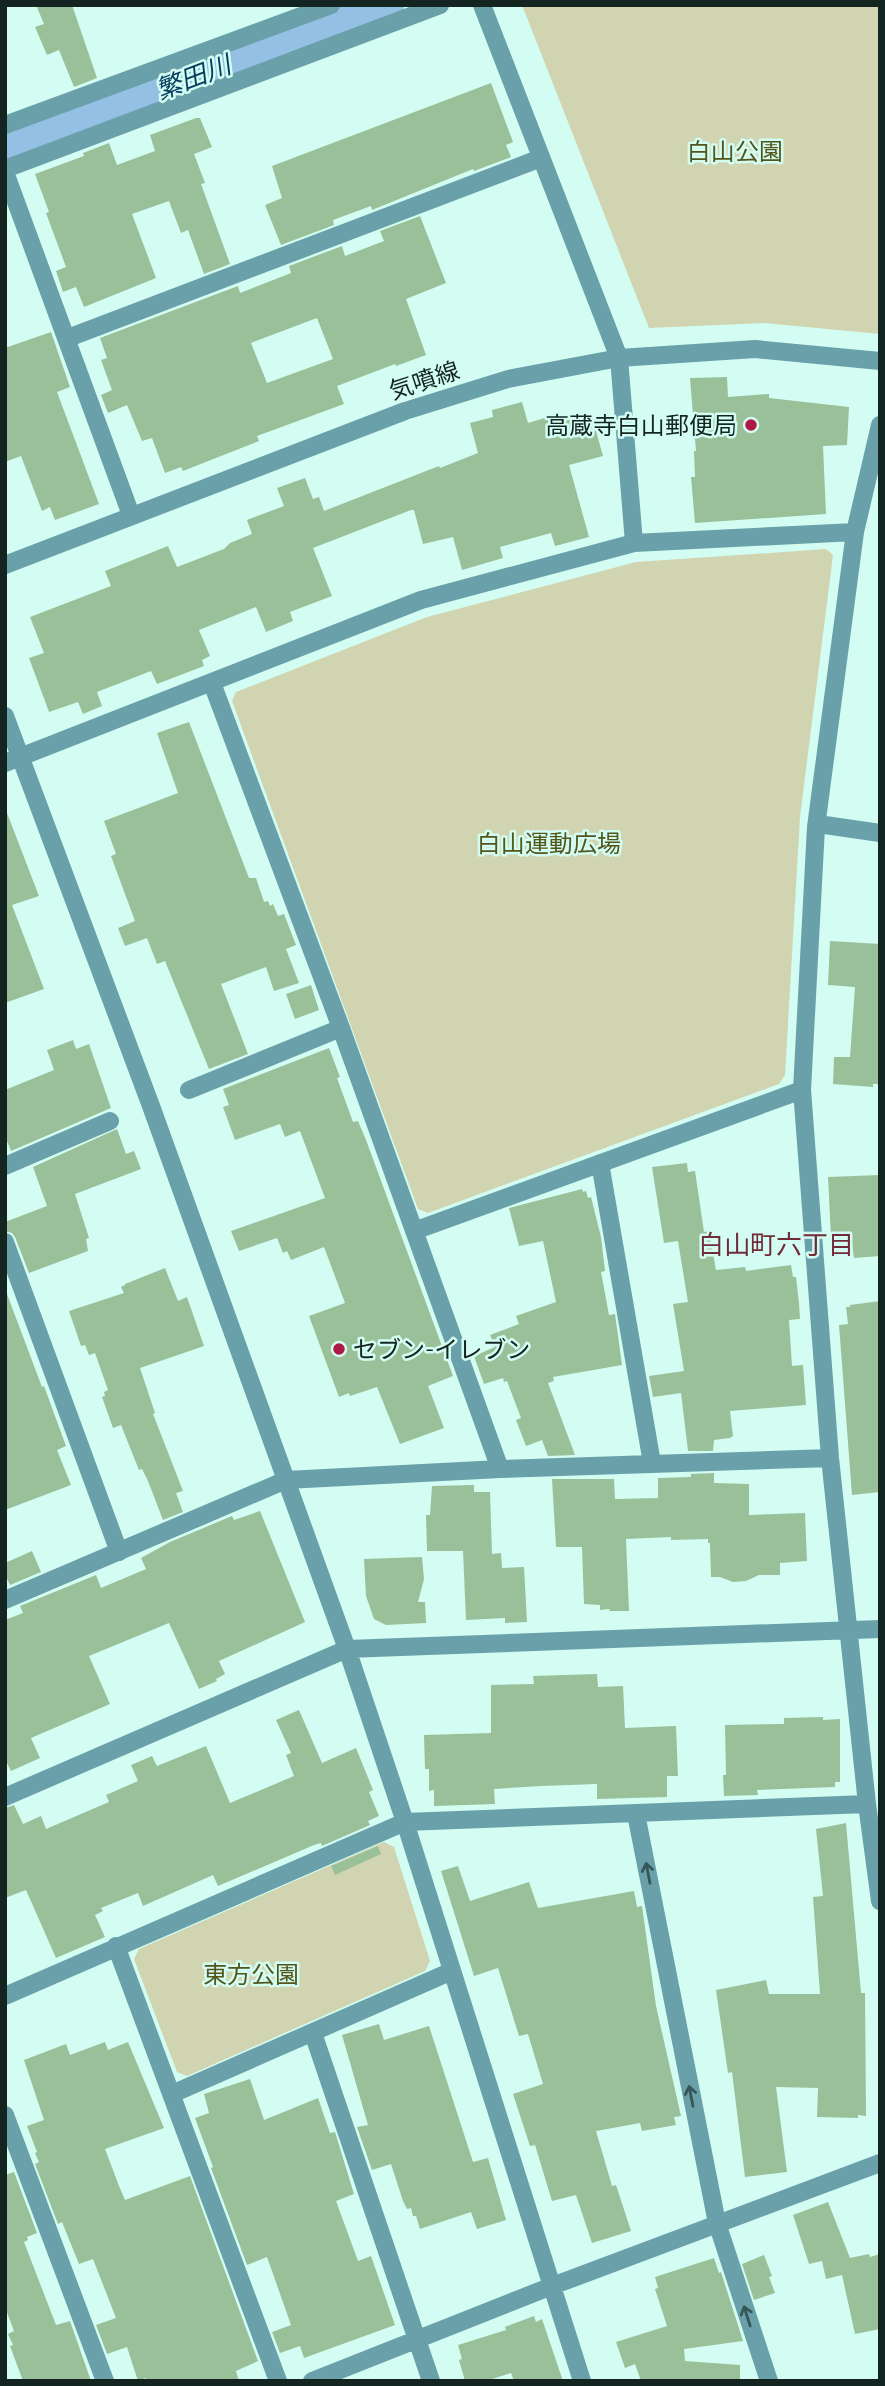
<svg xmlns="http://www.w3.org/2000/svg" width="885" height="2386" viewBox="0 0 885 2386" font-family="Quicksand,'Noto Sans JP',sans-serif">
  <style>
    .green { fill: #d1d4b0 }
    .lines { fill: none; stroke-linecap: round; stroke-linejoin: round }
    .river { stroke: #94c0e4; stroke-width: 46 }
    .building { fill: #9ac099; fill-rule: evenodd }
    .minor { stroke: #6aa0a9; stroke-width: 18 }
    .oneway { stroke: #365657 }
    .poi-dot { fill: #ad1943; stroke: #d3fdf2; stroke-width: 2.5 }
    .labels { text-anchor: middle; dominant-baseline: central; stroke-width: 5; stroke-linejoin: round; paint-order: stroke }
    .park-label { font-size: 24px; fill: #53551b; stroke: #d3fdf2 }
    .street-label { font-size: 24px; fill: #142420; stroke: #d3fdf2 }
    .poi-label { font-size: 24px; fill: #142420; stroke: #d3fdf2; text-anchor: end }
    .water-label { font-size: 26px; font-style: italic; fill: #073d5f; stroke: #d3fdf2 }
    .neighbourhood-label { font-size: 26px; fill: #712a37; stroke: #d3fdf2 }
  </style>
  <rect width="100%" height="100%" fill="#d3fdf2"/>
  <path class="green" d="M 522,5 L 872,5 L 880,8 L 880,334 L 764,323 L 649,328 Z
    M 826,549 L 833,555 L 800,817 L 785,1075 L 779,1084 L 428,1213 L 418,1209 L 232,701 L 236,692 L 427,617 L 636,562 Z
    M 384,1842 L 394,1847 L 430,1961 L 425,1971 L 187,2076 L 177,2072 L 134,1959 L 139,1949 Z"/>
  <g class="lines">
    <path class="river" d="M 5,148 L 381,5"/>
  </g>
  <path class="building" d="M 36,5 L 72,5 L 97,78 L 74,87 L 59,50 L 47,55 L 35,27 L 44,24 Z
    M 491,83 L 513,142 L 506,145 L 511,157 L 474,171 L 473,169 L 372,210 L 371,206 L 333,220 L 334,225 L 281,245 L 265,205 L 282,198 L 272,166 Z
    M 196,118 L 200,118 L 212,147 L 194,154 L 205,183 L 201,184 L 230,264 L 204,274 L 188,230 L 181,233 L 169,201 L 132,214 L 156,278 L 84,307 L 76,287 L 63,292 L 56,271 L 66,267 L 46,213 L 49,212 L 35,174 L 84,156 L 83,153 L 109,143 L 117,165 L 155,151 L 150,135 Z
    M 420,216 L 446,283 L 406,299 L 426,355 L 396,366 L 395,364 L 337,386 L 344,404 L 257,436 L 259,441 L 183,471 L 181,467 L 165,473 L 152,438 L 142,441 L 127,405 L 108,413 L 101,395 L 112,390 L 101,360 L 107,358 L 100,338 L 238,286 L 240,293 L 291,273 L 289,266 L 342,246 L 345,256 L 384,241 L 380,231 ZM 317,318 L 333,359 L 267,383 L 251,343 Z
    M 51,332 L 70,387 L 57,392 L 99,504 L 55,520 L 50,507 L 42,511 L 21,456 L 5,462 L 5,348 Z
    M 727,377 L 728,397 L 769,394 L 769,398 L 849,407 L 847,445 L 823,446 L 826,514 L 695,523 L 691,477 L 695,477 L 694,451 L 696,451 L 690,378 Z
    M 522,402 L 528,423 L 548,417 L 550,424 L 591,413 L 603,456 L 569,465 L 589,537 L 555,546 L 551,533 L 500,547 L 503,558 L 462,570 L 453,537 L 423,544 L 414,510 L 411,510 L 313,548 L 332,596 L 290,612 L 293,621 L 266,632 L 256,607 L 199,630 L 210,656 L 202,660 L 204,666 L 157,684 L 151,671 L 97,692 L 102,706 L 83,714 L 78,702 L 49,712 L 29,658 L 44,653 L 30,617 L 111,586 L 105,571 L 168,546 L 177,567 L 224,549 L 230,543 L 252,534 L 247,520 L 284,506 L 277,488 L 305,478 L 313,499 L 319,497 L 324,511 L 439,466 L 440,468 L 478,453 L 470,423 L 493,417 L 492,410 Z
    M 189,722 L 249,878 L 256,878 L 264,902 L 268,901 L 270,906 L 273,904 L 278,916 L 284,914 L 296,945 L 286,949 L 299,983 L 274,991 L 266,967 L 221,984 L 248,1054 L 209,1069 L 165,961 L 157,964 L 147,938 L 125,946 L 118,928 L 135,921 L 111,856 L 116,854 L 104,821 L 178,793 L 157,733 Z
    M 5,813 L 7,813 L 39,896 L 12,905 L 44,989 L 5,1003 Z
    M 830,941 L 880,944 L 880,1084 L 873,1084 L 873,1087 L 833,1084 L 834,1057 L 850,1057 L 855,987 L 828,985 Z
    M 311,985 L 319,1010 L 295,1019 L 286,994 Z
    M 73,1040 L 76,1049 L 89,1044 L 111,1108 L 11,1151 L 5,1136 L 5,1090 L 54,1070 L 47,1050 Z
    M 329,1048 L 340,1077 L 337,1078 L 353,1122 L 358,1121 L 366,1140 L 453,1376 L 428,1386 L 444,1428 L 400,1444 L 377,1387 L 350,1396 L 349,1393 L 339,1397 L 309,1316 L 345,1303 L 324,1247 L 291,1260 L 287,1251 L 283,1253 L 277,1238 L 239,1251 L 231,1231 L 325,1198 L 300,1131 L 285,1137 L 280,1124 L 235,1140 L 223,1107 L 229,1105 L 223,1089 Z
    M 117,1129 L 126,1154 L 134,1151 L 141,1169 L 75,1194 L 89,1238 L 86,1239 L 88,1251 L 29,1273 L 15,1237 L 12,1233 L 5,1231 L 5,1222 L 47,1206 L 33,1167 Z
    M 687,1163 L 688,1172 L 695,1171 L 704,1232 L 709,1231 L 716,1270 L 745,1267 L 746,1271 L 791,1265 L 793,1277 L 796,1277 L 799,1303 L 800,1319 L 789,1320 L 792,1366 L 803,1365 L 806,1405 L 730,1411 L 733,1436 L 730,1438 L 714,1440 L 713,1451 L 688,1451 L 681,1393 L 653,1397 L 649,1376 L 684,1371 L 673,1304 L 688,1302 L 678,1241 L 664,1243 L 652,1167 Z
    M 880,1175 L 880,1256 L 854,1258 L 851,1236 L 831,1237 L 828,1177 Z
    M 582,1189 L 583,1192 L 586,1191 L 588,1198 L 591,1197 L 601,1237 L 605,1271 L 601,1272 L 609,1315 L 615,1314 L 622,1365 L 553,1377 L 554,1381 L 548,1383 L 575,1455 L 548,1456 L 542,1440 L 526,1446 L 516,1420 L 521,1418 L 507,1381 L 504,1382 L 503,1378 L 484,1384 L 474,1356 L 495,1347 L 490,1335 L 519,1324 L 516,1316 L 556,1302 L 543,1241 L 519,1246 L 509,1208 Z
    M 165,1268 L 178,1301 L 187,1297 L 204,1346 L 140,1368 L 155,1413 L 153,1414 L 183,1491 L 176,1493 L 183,1512 L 163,1520 L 148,1481 L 142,1469 L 139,1470 L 121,1425 L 113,1428 L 102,1397 L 105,1396 L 104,1392 L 108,1390 L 95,1353 L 89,1355 L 85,1345 L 81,1346 L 69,1311 L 124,1293 L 121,1287 L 125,1285 L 125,1284 Z
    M 7,1294 L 42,1387 L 44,1386 L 66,1446 L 57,1450 L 71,1485 L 5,1510 L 5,1295 Z
    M 880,1301 L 880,1492 L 852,1495 L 839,1325 L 848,1324 L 846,1307 L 850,1307 L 850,1305 Z
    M 714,1473 L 714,1483 L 749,1484 L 749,1515 L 805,1513 L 807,1561 L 780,1563 L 780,1575 L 759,1575 L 746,1581 L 733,1582 L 720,1577 L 711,1577 L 710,1543 L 708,1543 L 708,1539 L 671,1540 L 671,1537 L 626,1539 L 629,1611 L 609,1611 L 610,1609 L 600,1610 L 600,1605 L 584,1604 L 582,1547 L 556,1547 L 552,1479 L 614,1479 L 615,1499 L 658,1498 L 658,1478 L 691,1477 L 691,1474 Z
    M 474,1485 L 474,1492 L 490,1492 L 492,1554 L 501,1553 L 502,1568 L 524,1567 L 527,1622 L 505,1623 L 505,1618 L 466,1620 L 463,1551 L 427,1551 L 426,1515 L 430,1515 L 432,1486 Z
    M 260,1511 L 305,1622 L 219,1661 L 225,1674 L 216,1679 L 217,1681 L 199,1689 L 169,1623 L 89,1656 L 110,1704 L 31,1738 L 40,1758 L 11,1771 L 5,1759 L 5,1620 L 23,1613 L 20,1606 L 96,1575 L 101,1588 L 146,1569 L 141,1558 L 170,1542 L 232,1516 L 234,1520 Z
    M 32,1551 L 41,1572 L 10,1585 L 5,1574 L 5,1563 Z
    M 422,1557 L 424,1579 L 418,1602 L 425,1602 L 426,1623 L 386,1625 L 374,1619 L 366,1596 L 364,1559 Z
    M 597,1674 L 598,1687 L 623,1686 L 625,1728 L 676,1726 L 678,1776 L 667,1776 L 667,1797 L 597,1799 L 597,1784 L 541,1786 L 494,1789 L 495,1804 L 434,1806 L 434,1790 L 429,1791 L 429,1769 L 425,1769 L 424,1735 L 491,1733 L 491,1685 L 534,1684 L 533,1676 Z
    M 299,1710 L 322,1763 L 356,1748 L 373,1790 L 369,1792 L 379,1816 L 368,1821 L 370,1825 L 322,1846 L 321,1843 L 314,1845 L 218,1886 L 213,1875 L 143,1906 L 138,1893 L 101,1908 L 103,1911 L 95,1915 L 105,1937 L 56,1958 L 26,1890 L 5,1898 L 5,1808 L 14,1805 L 23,1824 L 41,1816 L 46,1829 L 109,1802 L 106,1795 L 138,1781 L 131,1765 L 152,1756 L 157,1766 L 206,1746 L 230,1803 L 294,1776 L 286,1755 L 291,1753 L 276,1720 Z
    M 823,1717 L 823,1720 L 840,1719 L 840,1782 L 835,1782 L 835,1787 L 757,1790 L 758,1795 L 724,1796 L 723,1775 L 726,1775 L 725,1725 L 784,1724 L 784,1718 Z
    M 846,1823 L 861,1993 L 865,1993 L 866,2116 L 858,2115 L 858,2118 L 817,2117 L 818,2088 L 776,2087 L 787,2172 L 745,2177 L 732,2072 L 728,2073 L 716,1990 L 766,1980 L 769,1994 L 820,1994 L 813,1897 L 823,1896 L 816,1829 Z
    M 378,1846 L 381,1854 L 335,1875 L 331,1866 Z
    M 458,1866 L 470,1901 L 529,1882 L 538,1908 L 634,1891 L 637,1907 L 642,1906 L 656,2006 L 681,2116 L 674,2117 L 676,2125 L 642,2131 L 640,2123 L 596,2131 L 612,2186 L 616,2185 L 631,2231 L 592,2243 L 576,2195 L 552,2201 L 535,2145 L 530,2146 L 513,2094 L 543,2084 L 528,2034 L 519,2036 L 498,1968 L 474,1976 L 441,1871 Z
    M 379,2024 L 384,2040 L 429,2026 L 473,2162 L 488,2158 L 506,2220 L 477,2229 L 471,2212 L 420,2229 L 416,2216 L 413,2216 L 411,2208 L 407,2209 L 403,2201 L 391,2164 L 372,2170 L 357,2127 L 368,2125 L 342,2035 Z
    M 105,2042 L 108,2050 L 128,2042 L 164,2128 L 105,2149 L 119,2186 L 125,2200 L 190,2176 L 258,2361 L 236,2371 L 239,2381 L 147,2381 L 146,2378 L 138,2381 L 127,2347 L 107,2354 L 96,2325 L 116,2318 L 93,2259 L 79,2264 L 62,2222 L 58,2224 L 35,2164 L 39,2162 L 35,2153 L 37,2152 L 27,2126 L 44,2120 L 24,2060 L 66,2044 L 70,2055 Z
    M 250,2079 L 264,2120 L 318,2098 L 330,2133 L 335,2132 L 354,2194 L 336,2201 L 358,2261 L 371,2256 L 395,2325 L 304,2358 L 300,2346 L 280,2353 L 272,2332 L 291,2325 L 267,2257 L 247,2265 L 211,2168 L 213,2167 L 195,2118 L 209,2113 L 204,2094 Z
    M 14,2172 L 37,2233 L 27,2237 L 28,2240 L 24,2242 L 56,2325 L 70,2321 L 91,2381 L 23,2381 L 10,2346 L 13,2345 L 8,2334 L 14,2331 L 5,2307 L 5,2175 Z
    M 828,2202 L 850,2258 L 869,2254 L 870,2257 L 880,2254 L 880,2329 L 855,2334 L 842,2275 L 826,2279 L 822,2261 L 809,2264 L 793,2215 Z
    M 764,2255 L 772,2276 L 769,2277 L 775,2293 L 754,2300 L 742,2264 Z
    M 714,2258 L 719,2273 L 721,2272 L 743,2341 L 684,2349 L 685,2361 L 740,2365 L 740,2381 L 641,2381 L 635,2364 L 625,2368 L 616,2342 L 667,2326 L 655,2289 L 658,2288 L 655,2277 Z
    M 534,2316 L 536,2322 L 542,2319 L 563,2381 L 514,2381 L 511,2373 L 486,2381 L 465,2381 L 459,2360 L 462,2359 L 458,2345 L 506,2330 L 505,2327 Z"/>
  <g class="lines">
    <path class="minor" d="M 482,5 L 619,358 L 634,543
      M 5,125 L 331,5
      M 5,169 L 440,5
      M 5,172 L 131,515
      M 68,338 L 541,158
      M 880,425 L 855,532 L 816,827 L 802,1090 L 830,1458 L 867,1804 L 880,1901
      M 5,565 L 405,411 L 508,379 L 619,358 L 755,349 L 880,361
      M 212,683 L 341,1028 L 500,1469
      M 5,716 L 151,1106 L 347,1649 L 405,1822 L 582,2381
      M 5,763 L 421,600 L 634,543 L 855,532
      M 818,824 L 880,833
      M 189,1090 L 341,1028
      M 600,1163 L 652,1463
      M 5,1166 L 110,1121
      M 414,1231 L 802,1090
      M 5,1242 L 119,1552
      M 5,1600 L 286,1480 L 500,1469 L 830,1458
      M 5,1797 L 347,1649 L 880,1629
      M 636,1814 L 717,2223 L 769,2381
      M 116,1946 L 278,2381
      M 5,1996 L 405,1822 L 867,1804
      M 313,2033 L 431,2381
      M 172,2094 L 452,1971
      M 5,2115 L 105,2381
      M 312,2381 L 552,2286 L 880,2163"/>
  </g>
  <defs><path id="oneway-shaft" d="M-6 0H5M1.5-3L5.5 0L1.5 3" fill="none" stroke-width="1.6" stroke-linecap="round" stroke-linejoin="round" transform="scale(1.75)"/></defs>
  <g class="oneway">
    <use href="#oneway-shaft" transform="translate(648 1873) rotate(-101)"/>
    <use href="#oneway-shaft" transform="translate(691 2096) rotate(-101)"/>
    <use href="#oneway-shaft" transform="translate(747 2316) rotate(-108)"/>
  </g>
  <g class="poi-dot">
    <circle cx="751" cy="425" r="7"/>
    <circle cx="339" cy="1349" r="7"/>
  </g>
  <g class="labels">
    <g class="park-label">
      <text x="735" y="151">白山公園</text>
      <text x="549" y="843">白山運動広場</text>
      <text x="251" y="1974">東方公園</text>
    </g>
    <g class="street-label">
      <text transform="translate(424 380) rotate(-18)">気噴線</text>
    </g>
    <g class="poi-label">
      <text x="737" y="425">高蔵寺白山郵便局</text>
      <text x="353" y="1349" text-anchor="start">セブン-イレブン</text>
    </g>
    <g class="water-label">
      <text transform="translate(193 77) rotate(-21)">繁田川</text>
    </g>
    <g class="neighbourhood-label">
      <text x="776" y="1244">白山町六丁目</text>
    </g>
  </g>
  <rect width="885" height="2386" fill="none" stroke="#142420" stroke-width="14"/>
</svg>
